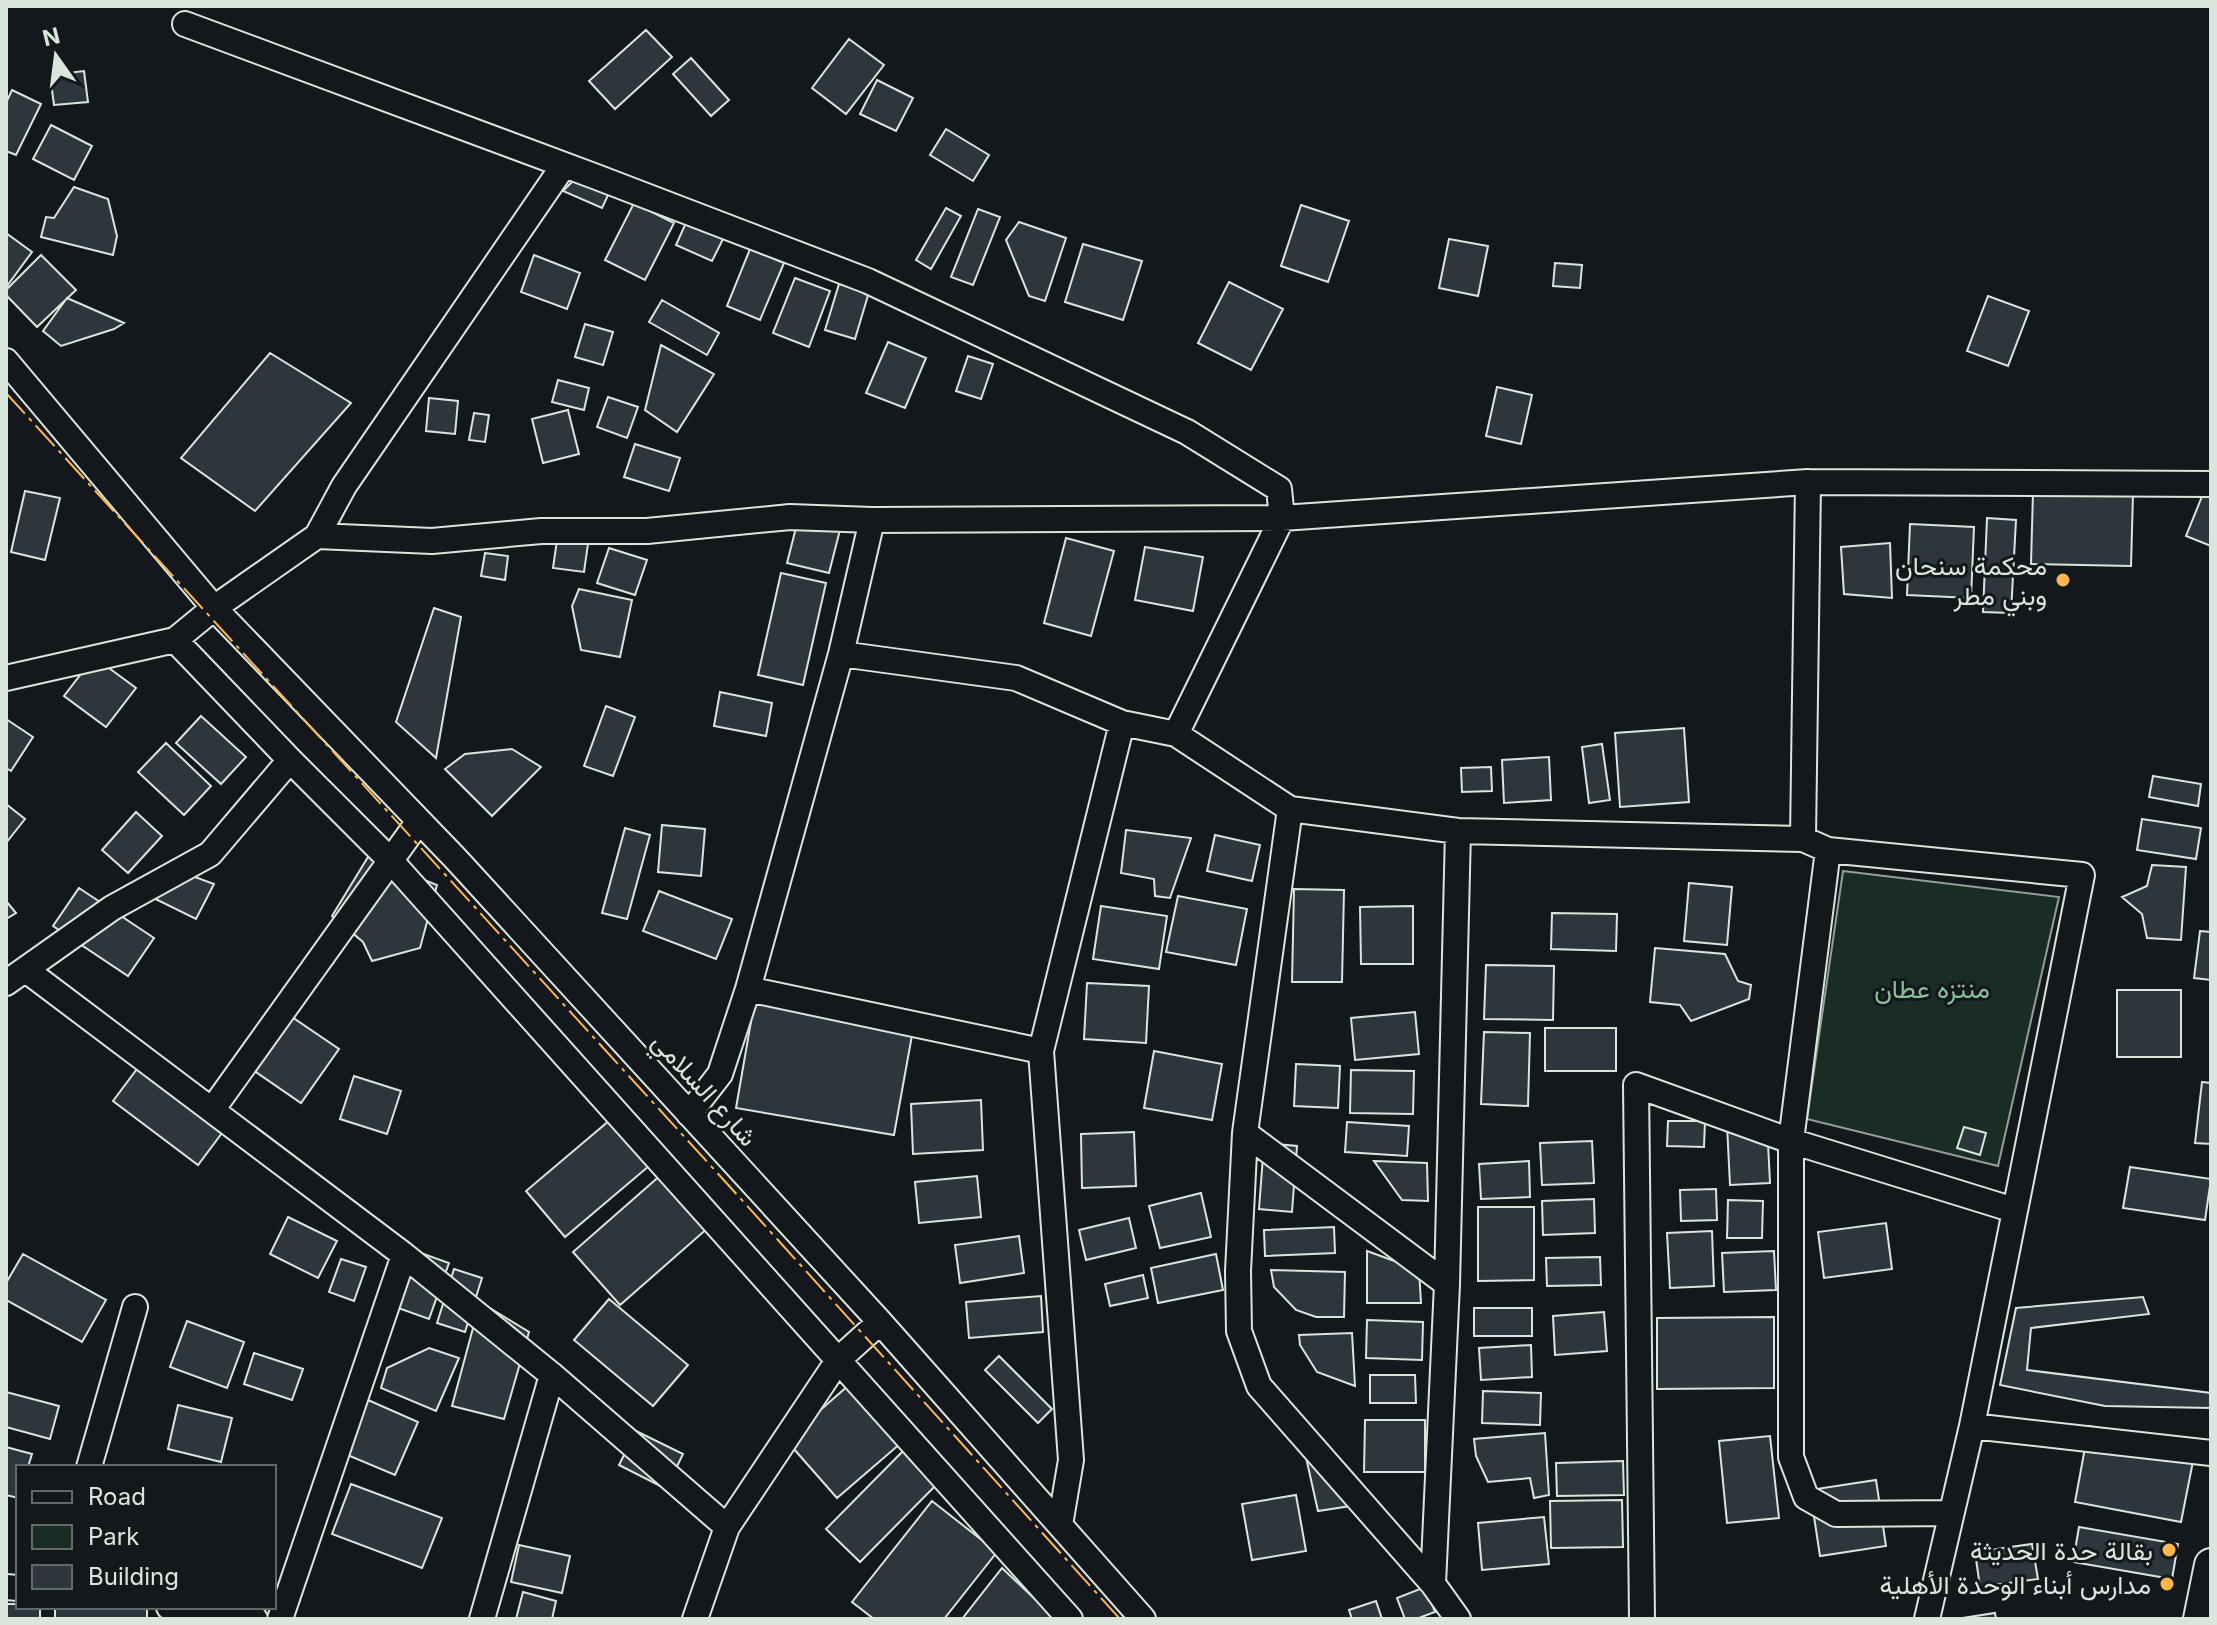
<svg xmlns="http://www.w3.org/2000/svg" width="2217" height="1625" viewBox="0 0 2217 1625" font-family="Inter,Vazirmatn,sans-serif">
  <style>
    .green { fill: #1a2d24; stroke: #939e99; stroke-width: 2 }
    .building { fill: #2c363c; stroke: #d8e6dc; stroke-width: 2 }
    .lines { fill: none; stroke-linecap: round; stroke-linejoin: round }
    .minor-casing { stroke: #d8e6dc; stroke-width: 28 }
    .major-casing { stroke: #d8e6dc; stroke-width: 36 }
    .minor { stroke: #14181c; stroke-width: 24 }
    .major { stroke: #14181c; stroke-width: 32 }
    .power { stroke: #ffb74d; stroke-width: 2; stroke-dasharray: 28 6 4 6; stroke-linecap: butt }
    .poi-dot { fill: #ffb74d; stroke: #14181c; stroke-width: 3 }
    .labels { text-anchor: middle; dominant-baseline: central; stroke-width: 6; stroke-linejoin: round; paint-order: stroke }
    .poi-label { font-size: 26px; fill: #d8e6dc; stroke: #14181c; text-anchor: end }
    .park-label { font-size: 26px; fill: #8ac095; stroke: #14181c }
    .street-label { font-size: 26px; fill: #d8e6dc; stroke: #14181c }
  </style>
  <rect width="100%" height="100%" fill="#14181c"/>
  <path class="green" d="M 1843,871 L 2059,897 L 1998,1166 L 1807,1119 Z"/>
  <path class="building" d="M 646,30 L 672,57 L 615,109 L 589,81 Z
    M 849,39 L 884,65 L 846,114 L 812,88 Z
    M 691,58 L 729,100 L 711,116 L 673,74 Z
    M 84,71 L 88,102 L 54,105 L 50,75 Z
    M 877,80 L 913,98 L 896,131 L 860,114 Z
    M 12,90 L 41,104 L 16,155 L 6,151 L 6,103 Z
    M 51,125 L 92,146 L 74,180 L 33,159 Z
    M 946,129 L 989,155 L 973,181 L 930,155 Z
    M 587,167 L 618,174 L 602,208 L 563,191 Z
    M 74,187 L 108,199 L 117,236 L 113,255 L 41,237 L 46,217 L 54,218 Z
    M 634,203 L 674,223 L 645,280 L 605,260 Z
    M 1301,205 L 1349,221 L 1328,282 L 1281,266 Z
    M 946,208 L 961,216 L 931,269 L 916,260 Z
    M 978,209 L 1000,217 L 973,285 L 951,277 Z
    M 689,216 L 726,233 L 712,261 L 676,245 Z
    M 1019,222 L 1066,238 L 1045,301 L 1029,296 L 1006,240 Z
    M 6,233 L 32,252 L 7,286 L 6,285 Z
    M 1449,239 L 1488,246 L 1478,296 L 1439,288 Z
    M 1083,244 L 1142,261 L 1123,320 L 1065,302 Z
    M 750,249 L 784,263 L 760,320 L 727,306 Z
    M 41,255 L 76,290 L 37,327 L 6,295 L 6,290 Z
    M 534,255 L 580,273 L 567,309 L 521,292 Z
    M 1555,263 L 1582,265 L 1580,288 L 1553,286 Z
    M 795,278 L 830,291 L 809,347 L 773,333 Z
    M 1229,282 L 1283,309 L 1251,370 L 1198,343 Z
    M 839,284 L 869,292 L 855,339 L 825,330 Z
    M 1988,296 L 2029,311 L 2008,366 L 1967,351 Z
    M 67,298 L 124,323 L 114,329 L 61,346 L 43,331 Z
    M 662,300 L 719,333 L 707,355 L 649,322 Z
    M 585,324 L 613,332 L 603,365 L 575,357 Z
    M 888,342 L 926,358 L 905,408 L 866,393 Z
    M 661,345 L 714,374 L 677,432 L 645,410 Z
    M 270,353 L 351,403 L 255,511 L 181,458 Z
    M 968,356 L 993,364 L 981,399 L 956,391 Z
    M 558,380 L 589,388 L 584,410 L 552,402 Z
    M 1497,387 L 1532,395 L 1521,444 L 1486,436 Z
    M 608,397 L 638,407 L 627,438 L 597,427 Z
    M 429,398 L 458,401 L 455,434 L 426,431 Z
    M 568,410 L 579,454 L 543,463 L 532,419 Z
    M 474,413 L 489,415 L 485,442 L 469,440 Z
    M 635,444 L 680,458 L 669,491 L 624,477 Z
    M 2205,489 L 2211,492 L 2211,546 L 2186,536 Z
    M 25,491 L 60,498 L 45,560 L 11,552 Z
    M 2033,492 L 2133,494 L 2131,566 L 2031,564 Z
    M 800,512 L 842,522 L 829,573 L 787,563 Z
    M 1987,518 L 2016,520 L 2011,613 L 1983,612 Z
    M 560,519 L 591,523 L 584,572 L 553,568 Z
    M 1910,524 L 1974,527 L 1971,598 L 1907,595 Z
    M 1066,538 L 1114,551 L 1091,636 L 1044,623 Z
    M 1890,543 L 1892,598 L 1844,594 L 1841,547 Z
    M 1145,547 L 1203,557 L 1193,611 L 1135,600 Z
    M 609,548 L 647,560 L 635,595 L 597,583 Z
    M 485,553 L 508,556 L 505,580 L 481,576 Z
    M 781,573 L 826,583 L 803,685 L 758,675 Z
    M 579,589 L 632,600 L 620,657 L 581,650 L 572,606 Z
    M 434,608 L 461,617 L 436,758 L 396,722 Z
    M 94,657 L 136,688 L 106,727 L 64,696 Z
    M 720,692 L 772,703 L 766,736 L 714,726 Z
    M 606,706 L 635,717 L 613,776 L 584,766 Z
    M 201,716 L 246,757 L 221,784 L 176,743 Z
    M 6,719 L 33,737 L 11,771 L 6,768 Z
    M 1684,728 L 1689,802 L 1620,807 L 1615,733 Z
    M 166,743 L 211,786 L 184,815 L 138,772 Z
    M 1602,744 L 1610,800 L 1589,803 L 1582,747 Z
    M 512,749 L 541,767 L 492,816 L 445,769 L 465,754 Z
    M 1549,757 L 1551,800 L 1504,803 L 1502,760 Z
    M 1491,767 L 1492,791 L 1462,792 L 1461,768 Z
    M 2153,776 L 2201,784 L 2198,806 L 2149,797 Z
    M 6,804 L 25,819 L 6,843 Z
    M 136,812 L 162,836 L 128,873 L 102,850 Z
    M 2142,819 L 2201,828 L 2196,859 L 2137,850 Z
    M 662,825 L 705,829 L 701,876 L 658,872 Z
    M 625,828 L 650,835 L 627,919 L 602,913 Z
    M 1126,830 L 1191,838 L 1170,898 L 1155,896 L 1154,879 L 1121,873 Z
    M 1215,835 L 1260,845 L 1252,881 L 1207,871 Z
    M 368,857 L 437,885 L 420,948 L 372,961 L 363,942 L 332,916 Z
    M 2152,865 L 2186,867 L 2181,940 L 2147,938 L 2142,914 L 2122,897 L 2147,886 Z
    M 168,867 L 214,884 L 196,919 L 127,885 Z
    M 1689,883 L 1732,887 L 1727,945 L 1684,941 Z
    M 79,888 L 154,938 L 128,976 L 53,926 Z
    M 1294,889 L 1344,890 L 1342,982 L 1292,982 Z
    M 659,891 L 732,919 L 716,959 L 643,931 Z
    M 1178,896 L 1247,909 L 1236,965 L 1166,952 Z
    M 6,901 L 16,913 L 6,919 Z
    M 1101,906 L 1167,916 L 1159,969 L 1093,959 Z
    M 1413,906 L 1413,964 L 1361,964 L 1360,907 Z
    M 1552,913 L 1617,914 L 1616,951 L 1551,949 Z
    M 2200,931 L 2211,932 L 2211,980 L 2194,978 Z
    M 1655,948 L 1725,954 L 1738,981 L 1751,985 L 1749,999 L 1691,1021 L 1680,1005 L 1650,1002 Z
    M 1486,965 L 1554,966 L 1553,1020 L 1484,1019 Z
    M 1087,983 L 1149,986 L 1146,1043 L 1084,1039 Z
    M 757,987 L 916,1013 L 894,1135 L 736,1108 Z
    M 2117,990 L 2181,990 L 2181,1057 L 2117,1057 Z
    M 1415,1012 L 1419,1054 L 1355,1060 L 1351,1018 Z
    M 289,1015 L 339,1049 L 301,1103 L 253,1070 Z
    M 1545,1028 L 1616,1028 L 1616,1071 L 1545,1071 Z
    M 1484,1032 L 1530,1033 L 1528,1106 L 1481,1104 Z
    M 1154,1051 L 1222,1064 L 1212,1120 L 1144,1108 Z
    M 143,1061 L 228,1125 L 198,1165 L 113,1101 Z
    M 1296,1064 L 1340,1066 L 1338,1108 L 1294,1106 Z
    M 1351,1070 L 1414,1071 L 1413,1114 L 1350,1113 Z
    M 354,1076 L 401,1091 L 387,1134 L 340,1119 Z
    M 2202,1082 L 2211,1083 L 2211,1144 L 2195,1143 Z
    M 981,1100 L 983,1150 L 913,1154 L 911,1104 Z
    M 610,1120 L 649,1166 L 565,1237 L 526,1191 Z
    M 1668,1121 L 1705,1121 L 1704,1147 L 1667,1146 Z
    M 1347,1122 L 1409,1126 L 1407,1156 L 1345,1152 Z
    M 1767,1123 L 1770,1183 L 1730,1185 L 1727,1125 Z
    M 1964,1127 L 1986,1133 L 1980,1155 L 1957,1148 Z
    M 1134,1132 L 1136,1186 L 1082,1188 L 1081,1134 Z
    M 1592,1141 L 1594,1183 L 1542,1185 L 1540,1143 Z
    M 1264,1143 L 1297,1146 L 1292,1212 L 1259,1209 Z
    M 1374,1161 L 1427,1163 L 1428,1201 L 1402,1200 Z
    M 1529,1161 L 1530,1197 L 1481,1199 L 1479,1164 Z
    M 2130,1167 L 2211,1179 L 2205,1220 L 2123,1208 Z
    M 662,1174 L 709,1227 L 620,1305 L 573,1252 Z
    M 977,1176 L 981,1217 L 919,1223 L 915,1182 Z
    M 1716,1189 L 1717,1220 L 1681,1221 L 1680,1190 Z
    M 1201,1193 L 1211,1237 L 1160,1248 L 1149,1206 Z
    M 1594,1199 L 1595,1233 L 1543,1235 L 1542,1201 Z
    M 1728,1200 L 1763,1201 L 1762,1238 L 1727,1238 Z
    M 1478,1207 L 1534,1207 L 1534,1280 L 1478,1281 Z
    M 288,1217 L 337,1241 L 318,1278 L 270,1254 Z
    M 1129,1218 L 1136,1248 L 1086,1260 L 1079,1230 Z
    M 1886,1223 L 1892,1269 L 1824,1278 L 1818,1232 Z
    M 1334,1227 L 1335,1253 L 1265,1256 L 1264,1230 Z
    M 1712,1231 L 1714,1286 L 1670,1288 L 1667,1233 Z
    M 1019,1236 L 1024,1273 L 960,1283 L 955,1245 Z
    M 404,1247 L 449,1263 L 429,1319 L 384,1303 Z
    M 1367,1251 L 1419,1270 L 1421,1303 L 1367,1303 Z
    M 1774,1251 L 1776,1290 L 1724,1292 L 1722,1253 Z
    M 23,1254 L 106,1300 L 82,1342 L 6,1300 L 6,1283 Z
    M 1216,1254 L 1223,1290 L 1158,1303 L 1151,1268 Z
    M 1600,1257 L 1601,1285 L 1547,1286 L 1546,1258 Z
    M 341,1259 L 366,1267 L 354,1301 L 329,1292 Z
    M 454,1269 L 482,1278 L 465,1332 L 437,1323 Z
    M 1271,1270 L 1345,1272 L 1344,1317 L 1316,1317 L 1296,1310 L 1274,1287 Z
    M 1143,1275 L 1148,1298 L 1110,1306 L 1105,1284 Z
    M 1041,1296 L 1043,1332 L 969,1338 L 966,1302 Z
    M 2143,1297 L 2149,1314 L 2031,1328 L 2027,1370 L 2211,1393 L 2211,1408 L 2105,1406 L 2000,1385 L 2016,1308 Z
    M 609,1299 L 688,1365 L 653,1406 L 574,1340 Z
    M 480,1302 L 529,1332 L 504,1419 L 452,1406 Z
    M 1474,1308 L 1532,1308 L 1532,1336 L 1474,1336 Z
    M 1604,1312 L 1607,1351 L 1555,1355 L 1553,1316 Z
    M 1774,1317 L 1774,1388 L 1657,1389 L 1657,1318 Z
    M 1367,1320 L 1423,1322 L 1422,1360 L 1366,1358 Z
    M 187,1321 L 244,1342 L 227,1388 L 170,1367 Z
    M 1352,1333 L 1355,1386 L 1317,1372 L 1300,1345 L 1299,1335 Z
    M 1531,1345 L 1532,1377 L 1481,1380 L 1479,1348 Z
    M 429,1348 L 459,1358 L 436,1411 L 381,1388 L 387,1368 Z
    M 254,1353 L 303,1369 L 292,1400 L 244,1384 Z
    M 999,1356 L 1052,1409 L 1038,1423 L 985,1370 Z
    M 1370,1375 L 1415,1375 L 1416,1403 L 1370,1403 Z
    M 849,1385 L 901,1443 L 837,1498 L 786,1440 Z
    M 1483,1391 L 1541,1393 L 1540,1425 L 1482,1423 Z
    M 6,1392 L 59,1406 L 50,1439 L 6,1427 Z
    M 368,1400 L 418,1422 L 395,1475 L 345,1454 Z
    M 178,1405 L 232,1418 L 221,1462 L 168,1449 Z
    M 1365,1420 L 1425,1420 L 1425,1472 L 1364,1472 Z
    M 2089,1426 L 2196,1446 L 2181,1522 L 2075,1502 Z
    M 636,1431 L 683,1454 L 666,1489 L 619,1465 Z
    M 1545,1433 L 1549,1495 L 1534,1498 L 1530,1478 L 1488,1482 L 1476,1456 L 1474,1439 Z
    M 1301,1435 L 1357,1505 L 1318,1511 Z
    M 1770,1436 L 1779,1518 L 1727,1523 L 1719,1441 Z
    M 6,1447 L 32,1454 L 28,1467 L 18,1467 L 18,1498 L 6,1495 Z
    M 906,1448 L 940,1481 L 860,1562 L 826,1529 Z
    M 1623,1461 L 1624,1495 L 1557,1496 L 1556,1463 Z
    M 1876,1480 L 1886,1546 L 1820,1556 L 1810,1490 Z
    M 351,1484 L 442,1518 L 422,1568 L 332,1534 Z
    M 1296,1495 L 1306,1551 L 1252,1560 L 1242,1504 Z
    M 1622,1500 L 1623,1547 L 1551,1548 L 1550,1501 Z
    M 932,1501 L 997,1552 L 944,1619 L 874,1619 L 852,1602 Z
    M 1544,1517 L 1549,1564 L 1482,1570 L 1478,1523 Z
    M 2079,1527 L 2178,1544 L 2172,1579 L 2073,1562 Z
    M 2032,1544 L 2038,1579 L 1980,1587 L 1975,1552 Z
    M 519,1545 L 570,1556 L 562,1593 L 511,1582 Z
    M 1002,1568 L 1056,1619 L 962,1619 Z
    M 1425,1587 L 1435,1612 L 1416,1619 L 1405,1619 L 1397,1598 Z
    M 523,1592 L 556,1601 L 552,1619 L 516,1619 Z
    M 1376,1601 L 1382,1619 L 1352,1619 L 1349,1610 Z
    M 6,1604 L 18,1604 L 18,1607 L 40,1607 L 40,1619 L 6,1619 Z
    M 55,1607 L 147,1607 L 147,1619 L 55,1619 Z
    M 1995,1613 L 1996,1619 L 1956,1619 Z"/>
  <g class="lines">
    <defs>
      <path id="minor" d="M 185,24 L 594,176 L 868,281 L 1187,432 L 1279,489 L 1282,518 L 1176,734
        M 6,361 L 214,608 L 455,858 L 880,1322 L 1143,1619
        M 317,536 L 344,486 L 564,165
        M 175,640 L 290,760 L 390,860 L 1070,1619
        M 841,654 L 1016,678 L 1122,723 L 1176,734 L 1290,809 L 1458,831 L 1803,839 L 1828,850 L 2082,875 L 1972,1426 L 1927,1619
        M 6,678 L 175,640 L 214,608 L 317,536 L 432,541 L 541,531 L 647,531 L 790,517 L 872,520 L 1282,518 L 1808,482 L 2211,484
        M 1290,809 L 1245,1133 L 1238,1271 L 1239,1331 L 1259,1386 L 1433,1584 L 1458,1619
        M 1803,839 L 1808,482
        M 1828,850 L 1791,1141 L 1791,1457 L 1806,1497 L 1836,1514 L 1951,1513
        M 26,970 L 404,1255 L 552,1375 L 727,1527
        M 6,983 L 112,908 L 210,854 L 290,760
        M 748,989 L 1041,1051
        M 212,1110 L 419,821
        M 689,1114 L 720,1074 L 748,989 L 841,654 L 872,520
        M 1245,1133 L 1447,1284
        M 1972,1426 L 2211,1453
        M 89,1467 L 135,1307
        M 1060,1525 L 1071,1460 L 1041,1051 L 1122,723
        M 1433,1584 L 1447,1284 L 1458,831
        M 6,1587 L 18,1588
        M 169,1607 L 255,1619
        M 280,1619 L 404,1255
        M 482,1619 L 552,1375
        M 695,1619 L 727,1527 L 839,1359 L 880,1322
        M 1642,1619 L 1636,1085 L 1791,1141 L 2014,1210"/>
      <path id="major" d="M 2200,1619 L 2211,1565"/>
    </defs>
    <use href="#minor" class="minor-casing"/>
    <use href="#major" class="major-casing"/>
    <use href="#minor" class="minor"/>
    <use href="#major" class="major"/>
    <path class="power" d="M 6,393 L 731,1188 L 1120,1619"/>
  </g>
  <g class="poi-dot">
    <circle cx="2063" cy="580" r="8"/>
    <circle cx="2169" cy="1550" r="8"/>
    <circle cx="2167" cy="1584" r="8"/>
  </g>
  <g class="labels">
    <g class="poi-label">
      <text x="2047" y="565">محكمة سنحان<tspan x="2047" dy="30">وبني مطر</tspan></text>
      <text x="2153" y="1550">بقالة حدة الحديثة</text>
      <text x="2151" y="1584">مدارس أبناء الوحدة الأهلية</text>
    </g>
    <g class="park-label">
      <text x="1932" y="988">منتزه عطان</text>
    </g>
    <g class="street-label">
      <text transform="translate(705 1089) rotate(48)">شارع السلامي</text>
    </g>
  </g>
  <rect width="2217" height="1625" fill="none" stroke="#d8e6dc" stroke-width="16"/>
  <rect x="16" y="1465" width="260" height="144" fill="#14181c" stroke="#626a69" stroke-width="2"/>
  <rect x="32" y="1491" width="40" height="12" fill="#14181c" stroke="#626a69" stroke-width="2"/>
  <text x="88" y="1505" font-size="24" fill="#d8e6dc">Road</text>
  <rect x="32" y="1525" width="40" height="24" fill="#1a2d24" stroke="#626a69" stroke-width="2"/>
  <text x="88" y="1545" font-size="24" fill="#d8e6dc">Park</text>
  <rect x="32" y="1565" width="40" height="24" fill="#2c363c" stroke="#626a69" stroke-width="2"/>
  <text x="88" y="1585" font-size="24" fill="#d8e6dc">Building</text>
  <g transform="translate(56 56) rotate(346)" stroke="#14181c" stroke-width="6" paint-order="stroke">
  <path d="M0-6L14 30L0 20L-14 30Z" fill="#d8e6dc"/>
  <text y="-12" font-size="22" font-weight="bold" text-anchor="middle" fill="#d8e6dc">N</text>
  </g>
</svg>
